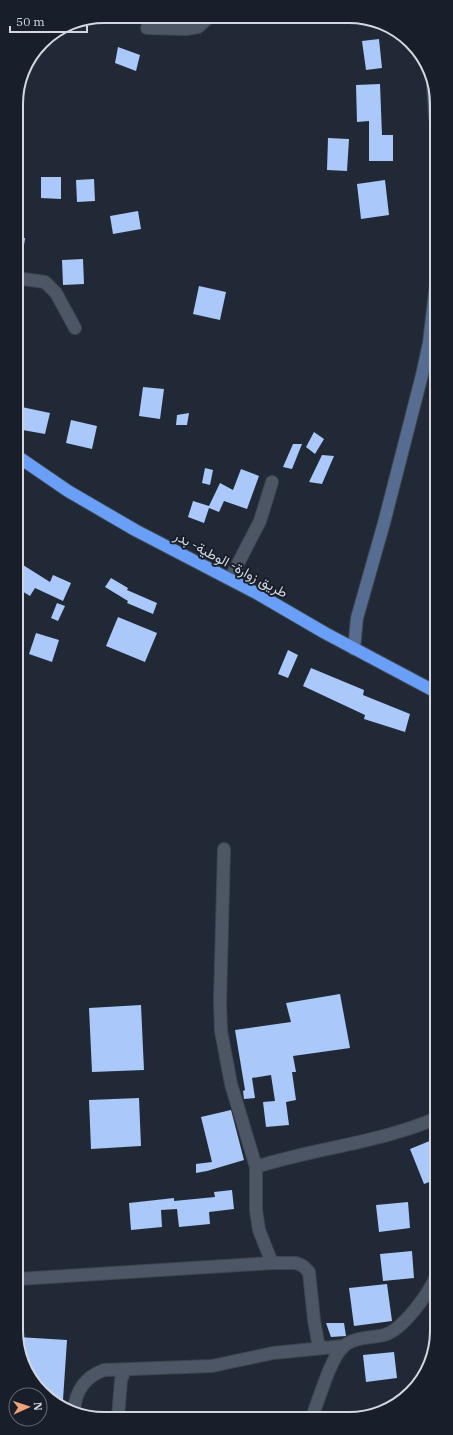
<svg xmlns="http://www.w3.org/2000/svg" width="453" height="1435" viewBox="0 0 453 1435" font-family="'IBM Plex Serif',Vazirmatn,serif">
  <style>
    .building { fill: #aac8f9 }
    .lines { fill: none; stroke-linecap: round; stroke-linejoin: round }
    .street-casing { stroke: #3f4550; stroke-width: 14 }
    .secondary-casing { stroke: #3f4550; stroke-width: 14 }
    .highway-casing { stroke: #3f4550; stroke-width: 14 }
    .street { stroke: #4d5664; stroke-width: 12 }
    .secondary { stroke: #566c90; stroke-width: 12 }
    .highway { stroke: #6a9ff8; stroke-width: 12 }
    .labels { text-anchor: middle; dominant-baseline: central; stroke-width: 4; stroke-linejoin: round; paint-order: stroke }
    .street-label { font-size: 14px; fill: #d3d8e0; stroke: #181f2b }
    .rim { fill: none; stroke: #d3d8e0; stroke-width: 2 }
  </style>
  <rect width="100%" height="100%" fill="#212936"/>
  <path class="building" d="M 379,39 L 382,68 L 366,70 L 362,41 Z
    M 118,47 L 140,55 L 136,71 L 115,63 Z
    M 380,84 L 382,135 L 393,135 L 393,161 L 369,161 L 369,121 L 357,122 L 356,85 Z
    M 328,138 L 349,139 L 347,171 L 327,170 Z
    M 41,177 L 61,177 L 61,199 L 41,198 Z
    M 94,179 L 95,201 L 77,202 L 76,180 Z
    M 385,180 L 389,215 L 361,219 L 357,184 Z
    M 138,211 L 141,229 L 113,234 L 110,216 Z
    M 16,237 L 25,238 L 21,266 L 16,265 Z
    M 83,259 L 84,284 L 63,285 L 62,260 Z
    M 199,286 L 226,292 L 220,320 L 193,314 Z
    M 143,387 L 164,389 L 160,419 L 139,416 Z
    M 17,406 L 50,413 L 45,434 L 17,429 Z
    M 189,413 L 187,425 L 176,425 L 177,415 Z
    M 71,420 L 97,426 L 92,449 L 66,443 Z
    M 314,432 L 324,439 L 315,454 L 306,447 Z
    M 293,444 L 302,444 L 292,469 L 283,467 Z
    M 322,455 L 334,456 L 322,484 L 309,482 Z
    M 205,468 L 213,470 L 210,485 L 202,483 Z
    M 241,469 L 259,476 L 247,509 L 224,501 L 219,512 L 209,508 L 204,523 L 188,517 L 193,501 L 209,506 L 220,483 L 233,490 Z
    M 23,565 L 50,582 L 53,575 L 71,583 L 63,601 L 35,588 L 30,596 L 17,588 L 17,575 Z
    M 111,578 L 128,588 L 127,590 L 157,603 L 153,614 L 127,603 L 128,601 L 105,587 Z
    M 57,603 L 65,606 L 58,621 L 51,618 Z
    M 118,617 L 157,633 L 145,662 L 106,646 Z
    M 36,633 L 59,640 L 52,662 L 29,654 Z
    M 288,650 L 298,655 L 288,678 L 278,674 Z
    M 311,668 L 364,690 L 363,695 L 410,714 L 405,732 L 364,719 L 365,715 L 303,686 Z
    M 340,994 L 350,1048 L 293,1056 L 296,1072 L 292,1072 L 296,1100 L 286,1102 L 289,1125 L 266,1127 L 263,1102 L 275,1101 L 271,1075 L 252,1078 L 255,1098 L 244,1099 L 243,1091 L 245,1090 L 235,1030 L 291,1022 L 286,1003 Z
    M 141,1005 L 144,1070 L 92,1072 L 89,1008 Z
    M 139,1098 L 141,1146 L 91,1149 L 89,1100 Z
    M 231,1110 L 244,1160 L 207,1171 L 196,1173 L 196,1164 L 212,1162 L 201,1117 Z
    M 437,1138 L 437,1179 L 424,1184 L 410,1149 Z
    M 232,1190 L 234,1209 L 209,1212 L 210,1224 L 179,1227 L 177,1209 L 161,1210 L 162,1227 L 131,1230 L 129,1203 L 174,1198 L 174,1201 L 215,1197 L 214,1192 Z
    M 408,1202 L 410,1228 L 379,1232 L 376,1205 Z
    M 412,1251 L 414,1278 L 383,1281 L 380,1254 Z
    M 387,1284 L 392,1321 L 354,1326 L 349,1288 Z
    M 326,1323 L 344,1323 L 346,1336 L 331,1337 Z
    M 18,1337 L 67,1340 L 63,1400 L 54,1400 L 42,1393 L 18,1348 Z
    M 394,1352 L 397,1378 L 366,1382 L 363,1355 Z"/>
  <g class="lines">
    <defs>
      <path id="street" d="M 147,28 L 186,29 L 198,27 L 209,17
        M 16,278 L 45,282 L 56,293 L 75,328
        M 230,579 L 260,521 L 272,482
        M 224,849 L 220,1002 L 221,1031 L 231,1084 L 256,1167 L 256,1210 L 259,1230 L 272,1263 L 296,1263 L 303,1266 L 309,1272 L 314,1320 L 319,1348
        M 256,1167 C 315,1148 379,1143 437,1118
        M 18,1279 L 272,1263
        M 74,1410 C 76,1390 85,1377 104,1370 L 212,1366 L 273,1353 L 344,1346
        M 118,1417 L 121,1380 L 125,1370
        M 312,1417 C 319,1400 330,1359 343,1347 C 353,1337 371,1338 384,1335 C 403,1330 430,1292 437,1274"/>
      <path id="secondary" d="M 433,84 L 435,117
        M 354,649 L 357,618 L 384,523 L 422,375 L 429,343 L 436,283"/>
      <path id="highway" d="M 17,456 L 68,491 L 135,530 L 258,594 L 325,633 L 436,692"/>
    </defs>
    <use href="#street" class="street-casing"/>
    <use href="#secondary" class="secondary-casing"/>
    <use href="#highway" class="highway-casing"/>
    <use href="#street" class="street"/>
    <use href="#secondary" class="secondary"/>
    <use href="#highway" class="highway"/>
  </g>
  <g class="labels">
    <g class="street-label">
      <text transform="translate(231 564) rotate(28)">طريق زوارة- الوطية- بدر</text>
    </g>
  </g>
  <path d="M0 0H453V1435H0ZM104 23H349A81 81 0 0 1 430 104V1331A81 81 0 0 1 349 1412H104A81 81 0 0 1 23 1331V104A81 81 0 0 1 104 23Z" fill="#181f2b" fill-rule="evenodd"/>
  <path class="rim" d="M104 23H349A81 81 0 0 1 430 104V1331A81 81 0 0 1 349 1412H104A81 81 0 0 1 23 1331V104A81 81 0 0 1 104 23Z"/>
  <g transform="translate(28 1407) rotate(87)"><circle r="19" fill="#181f2b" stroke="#636973"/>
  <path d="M0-3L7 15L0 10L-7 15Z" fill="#efa377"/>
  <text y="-6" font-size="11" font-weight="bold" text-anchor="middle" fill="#d3d8e0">N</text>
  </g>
  <path d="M10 26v6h77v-6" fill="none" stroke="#d3d8e0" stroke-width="2"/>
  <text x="16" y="26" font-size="12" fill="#d3d8e0" stroke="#181f2b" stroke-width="3" paint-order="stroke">50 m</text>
</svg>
